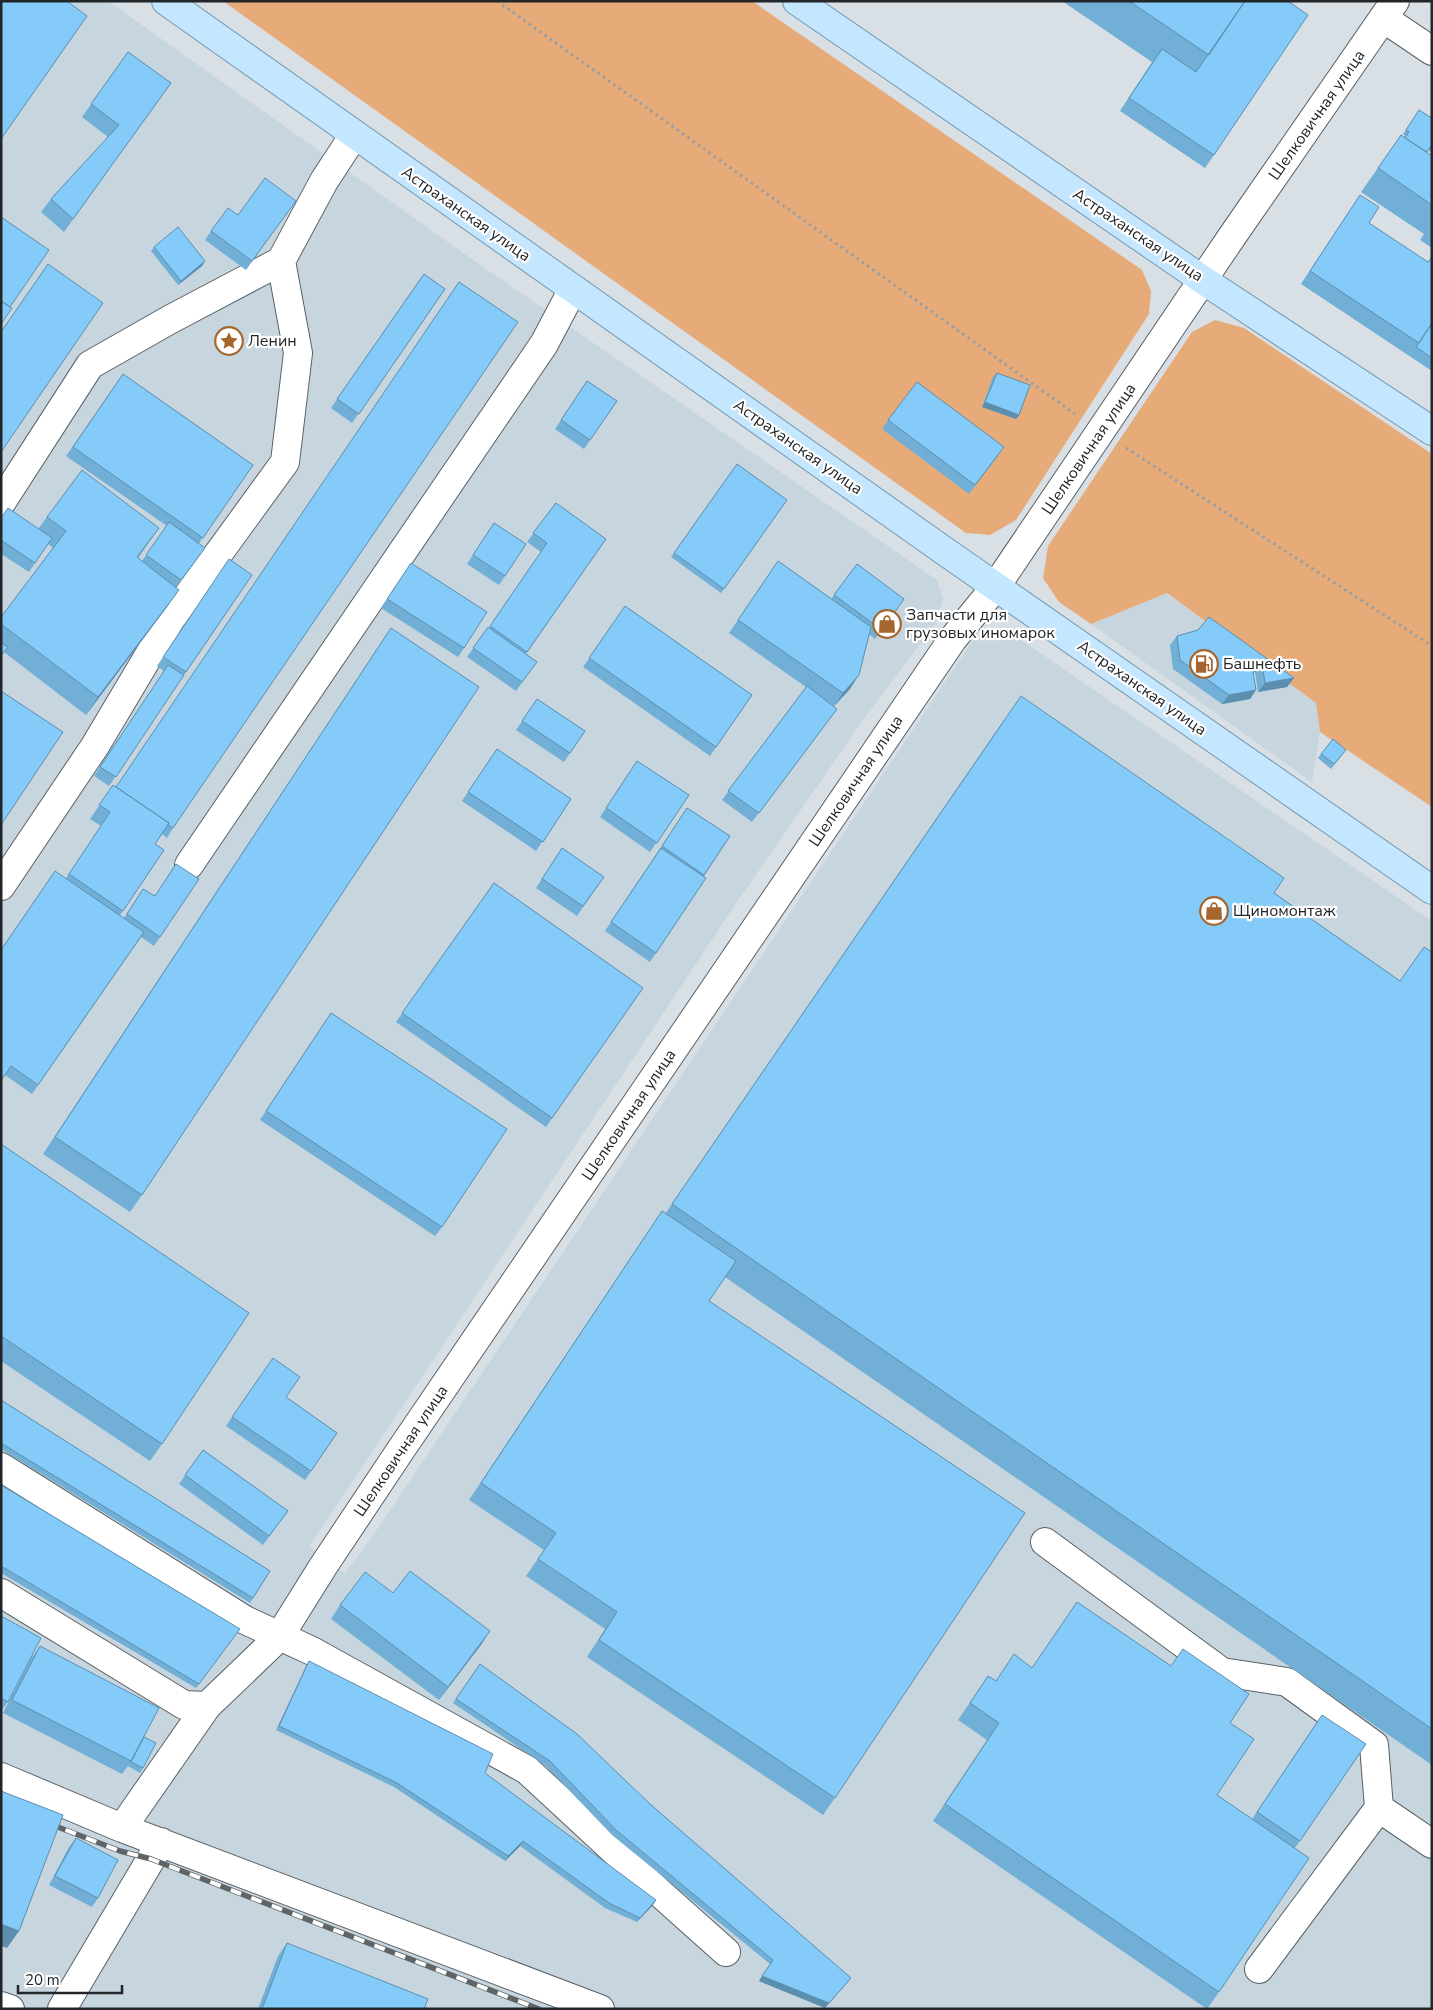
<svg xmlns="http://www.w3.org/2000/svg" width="1433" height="2010" viewBox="0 0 1433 2010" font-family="'Nunito Sans',sans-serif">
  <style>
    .built { fill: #c7d5df }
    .green { fill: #e7ab79 }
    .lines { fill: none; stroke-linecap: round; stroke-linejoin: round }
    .minor-casing { stroke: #5a6166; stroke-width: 30 }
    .major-casing { stroke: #7298b2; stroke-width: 30 }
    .path { stroke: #989ea2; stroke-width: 3; stroke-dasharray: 2.5 4; stroke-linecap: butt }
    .minor { stroke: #fff; stroke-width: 28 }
    .major { stroke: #c4e6fe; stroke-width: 28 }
    .rail-casing { stroke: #5f6467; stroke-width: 5.5 }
    .rail { stroke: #fff; stroke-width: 4; stroke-dasharray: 11; stroke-linecap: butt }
    .wall { fill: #72afd6 }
    .shaded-wall { fill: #5c8eae }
    .building { fill: #84cbf9; stroke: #5c8eae }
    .labels { text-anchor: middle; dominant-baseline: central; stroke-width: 4.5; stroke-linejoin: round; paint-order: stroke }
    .street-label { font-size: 16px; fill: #232628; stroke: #fff }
    .poi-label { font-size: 16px; fill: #232628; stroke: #fff; text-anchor: start }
  </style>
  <rect width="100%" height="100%" fill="#d8e0e5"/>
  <path class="built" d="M 1,1 L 108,1 L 469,257 L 937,580 L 943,599 L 937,621 L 856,730 L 733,908 L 309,1547 L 345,1573 L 381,1524 L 973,640 L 988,632 L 1008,631 L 1432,921 L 1432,2009 L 1,2009 Z
    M 1166,593 L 1316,703 L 1320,732 L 1312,782 L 1091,624 Z"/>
  <path class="green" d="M 223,1 L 752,1 L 1142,270 L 1151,291 L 1149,314 L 1016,520 L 990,535 L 966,533 Z
    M 1215,320 L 1244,328 L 1432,454 L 1432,807 L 1320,732 L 1316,703 L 1167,593 L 1091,624 L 1059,602 L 1043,578 L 1048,546 L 1192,332 Z"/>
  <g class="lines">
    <defs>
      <path id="minor" d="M 1383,18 L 1432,51
        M 1,503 L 90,365 L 171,319 L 281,261
        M 189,865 L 544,344 L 573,289
        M 1,886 L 95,746 L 170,620 L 285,462 L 298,353 L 281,261 L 324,181 L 354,135
        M 1,1467 L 245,1620 L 312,1651 L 527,1770 L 661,1894 L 726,1952
        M 1045,1542 L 1222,1672 L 1287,1682 L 1374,1745 L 1379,1808 L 1432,1844
        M 1,1593 L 184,1705 L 207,1706
        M 1,1777 L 122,1828 L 600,2009
        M 122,1828 L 207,1706 L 279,1637 L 324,1565 L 400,1451 L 952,640 L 996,586 L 1233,235 L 1395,1
        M 1259,1969 L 1379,1808
        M 1,2006 L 10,2009
        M 62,2009 L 161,1842"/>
      <path id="major" d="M 166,1 L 943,550 L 1432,890
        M 797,1 L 1203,280 L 1432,431"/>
    </defs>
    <use href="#minor" class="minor-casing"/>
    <use href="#major" class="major-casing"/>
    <path class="path" d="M 497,1 L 1075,414
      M 1126,448 L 1432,646"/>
    <use href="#minor" class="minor"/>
    <use href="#major" class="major"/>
    <defs>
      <path id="rail" d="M 45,1822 L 120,1851 L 151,1859 L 539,2009"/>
    </defs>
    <use href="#rail" class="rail-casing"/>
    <use href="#rail" class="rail"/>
  </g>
  <path class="wall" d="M 1062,1 L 1288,1 L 1214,155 L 1205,168 L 1120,111 L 1152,62 Z
    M 128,52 L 171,83 L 64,232 L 41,212 L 51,199 L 108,137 L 82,117 Z
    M 1419,110 L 1432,118 L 1432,153 L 1428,150 L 1427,152 L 1432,156 L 1432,248 L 1420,240 L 1424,234 L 1361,192 L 1401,135 L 1405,137 L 1405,136 L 1403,134 Z
    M 1360,195 L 1369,223 L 1428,262 L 1432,256 L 1432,371 L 1301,284 Z
    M 296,201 L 246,270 L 205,240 L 211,231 L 238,215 Z
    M 154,247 L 205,261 L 202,266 L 178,285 L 151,251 Z
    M 424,274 L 445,289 L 352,423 L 331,408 Z
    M 997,373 L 1019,415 L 1016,419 L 982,407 L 993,377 Z
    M 123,374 L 253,465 L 199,543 L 205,548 L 176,587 L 167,607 L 86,715 L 4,652 L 1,656 L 1,617 L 53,548 L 48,544 L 29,572 L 1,554 L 1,518 L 38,529 L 47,517 L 159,528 L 138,558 L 142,561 L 167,526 L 66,456 Z
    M 587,381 L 617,401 L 584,449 L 555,429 Z
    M 888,420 L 998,456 L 969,494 L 882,429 Z
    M 737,464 L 787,500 L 721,593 L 671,557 Z
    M 556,503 L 606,539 L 526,654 L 537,662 L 516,691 L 467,657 L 488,627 L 489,628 L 541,552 L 527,542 Z
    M 494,523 L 505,576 L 499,585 L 467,564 Z
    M 229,559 L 252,575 L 109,786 L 94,776 L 164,671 L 157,666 Z
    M 778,561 L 831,599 L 857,564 L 904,599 L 875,639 L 869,634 L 850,689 L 834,706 L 822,698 L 837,709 L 752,822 L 722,800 L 806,687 L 729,633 Z
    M 411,563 L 464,648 L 458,657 L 381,608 Z
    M 625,606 L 752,695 L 710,756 L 583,667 Z
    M 391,628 L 142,1195 L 130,1212 L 43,1154 Z
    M 1198,630 L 1294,678 L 1287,687 L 1258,692 L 1255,672 L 1253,673 L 1256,690 L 1250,699 L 1222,704 L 1173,669 L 1170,645 L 1177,636 Z
    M 537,699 L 585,731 L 564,762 L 516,730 Z
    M 1004,720 L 1274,893 L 1400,981 L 1432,952 L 1432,1765 L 725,1277 L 709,1301 L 835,1798 L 823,1815 L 587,1657 L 605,1629 L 526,1576 L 544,1550 L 469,1500 L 650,1229 L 662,1211 L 665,1214 Z
    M 497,749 L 571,799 L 536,851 L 462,801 Z
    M 1346,750 L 1331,769 L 1318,758 L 1321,754 Z
    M 637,761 L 689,795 L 650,852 L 600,817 Z
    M 113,785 L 173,828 L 167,838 L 162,834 L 155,844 L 164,850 L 120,915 L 124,918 L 143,889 L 154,896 L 199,879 L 154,946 L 141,937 L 32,1094 L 5,1075 L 66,878 L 101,826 L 90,819 Z
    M 687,808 L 730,836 L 704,876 L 706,878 L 650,962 L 605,931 Z
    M 562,848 L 604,877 L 577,916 L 536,888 Z
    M 494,883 L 643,988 L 546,1127 L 396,1022 Z
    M 325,1022 L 442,1227 L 435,1236 L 260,1120 Z
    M 1,1144 L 162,1444 L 150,1461 L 1,1361 Z
    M 273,1358 L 286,1397 L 337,1433 L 305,1480 L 226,1426 Z
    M 1,1400 L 270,1571 L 250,1603 L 1,1449 Z
    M 203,1450 L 288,1511 L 263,1545 L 179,1484 Z
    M 1,1485 L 240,1629 L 196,1688 L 1,1573 Z
    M 393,1593 L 490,1631 L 439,1700 L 331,1619 L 340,1605 Z
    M 1,1616 L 8,1702 L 1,1711 Z
    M 40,1646 L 144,1737 L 143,1768 L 140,1773 L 128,1766 L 122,1774 L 3,1713 L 30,1660 Z
    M 309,1661 L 485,1773 L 653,1905 L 637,1922 L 605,1908 L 520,1846 L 505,1861 L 394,1787 L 276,1730 L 306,1666 Z
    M 480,1664 L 650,1804 L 851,1978 L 825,2008 L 759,1981 L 770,1964 L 612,1835 L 546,1766 L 453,1703 Z
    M 1032,1667 L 1230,1723 L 1217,1795 L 1252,1819 L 1313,1728 L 1366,1744 L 1295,1848 L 1219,1992 L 1207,2009 L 933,1821 L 987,1740 L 958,1720 L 988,1676 L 995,1681 Z
    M 76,1838 L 98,1898 L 92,1907 L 49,1885 L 69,1847 Z
    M 287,1943 L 424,2009 L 258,2009 L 278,1956 Z"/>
  <path class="shaded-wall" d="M 205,261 L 202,266 L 178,285 L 181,281 Z
    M 985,402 L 1019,415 L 1016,419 L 982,407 Z
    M 179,590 L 167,607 L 86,715 L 98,697 Z
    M 1262,663 L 1255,672 L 1245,675 L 1252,666 Z
    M 859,675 L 850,689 L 834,706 L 843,693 Z
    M 1294,678 L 1287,687 L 1258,692 L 1265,683 Z
    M 1256,690 L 1250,699 L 1222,704 L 1229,695 Z
    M 490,1631 L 481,1645 L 439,1700 L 448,1687 Z
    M 523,1841 L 520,1846 L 505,1861 L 508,1856 Z
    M 656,1900 L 653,1905 L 637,1922 L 640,1918 Z
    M 1,1924 L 19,1931 L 7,1948 L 1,1946 Z
    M 762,1976 L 851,1978 L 825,2008 L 759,1981 Z"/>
  <path class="building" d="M 1,1 L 67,1 L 87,16 L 1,139 Z
    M 1129,1 L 1245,1 L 1209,55 Z
    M 1245,1 L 1288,1 L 1308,15 L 1214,155 L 1129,98 L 1162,49 L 1196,72 Z
    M 128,52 L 171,83 L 73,219 L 51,199 L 119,125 L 91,104 Z
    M 1419,110 L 1432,118 L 1432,146 L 1431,146 L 1427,152 L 1405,138 L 1409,132 L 1406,130 Z
    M 1401,135 L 1432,156 L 1432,205 L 1378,168 Z
    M 265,178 L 296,201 L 252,261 L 211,231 L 228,208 L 238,215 Z
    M 1360,195 L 1379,207 L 1369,223 L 1428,262 L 1432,257 L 1432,323 L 1419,343 L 1310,271 Z
    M 1,217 L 49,250 L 10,307 L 1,301 Z
    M 178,227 L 205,261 L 181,281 L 154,247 Z
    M 48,264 L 103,303 L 1,452 L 1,332 Z
    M 424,274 L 445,289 L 359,414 L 337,399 Z
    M 459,282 L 518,322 L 173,828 L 168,825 L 169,823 L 116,787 Z
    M 1,301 L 12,308 L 1,324 Z
    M 1432,323 L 1432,358 L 1416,347 Z
    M 997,373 L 1030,385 L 1019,415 L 985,402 Z
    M 123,374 L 253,465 L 203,538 L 73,447 Z
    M 587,381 L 617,401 L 590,440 L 561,420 Z
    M 917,382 L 1004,447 L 975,485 L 888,420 Z
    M 737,464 L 787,500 L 724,589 L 674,553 Z
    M 82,470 L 159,528 L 137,557 L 179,590 L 98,697 L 1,624 L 1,617 L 66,531 L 47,517 Z
    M 556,503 L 606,539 L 527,652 L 490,626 L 547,543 L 533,533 Z
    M 8,508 L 52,538 L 35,563 L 1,540 L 1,518 Z
    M 169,522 L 205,548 L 181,580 L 146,555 Z
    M 494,523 L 526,544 L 505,576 L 473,555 Z
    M 229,559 L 252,575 L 186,672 L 163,657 Z
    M 778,561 L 871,627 L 859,675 L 843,693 L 738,620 Z
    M 411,563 L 487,612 L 464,648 L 387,599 Z
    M 857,564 L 904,599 L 882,630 L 834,595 Z
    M 625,606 L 752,695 L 716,747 L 589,658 Z
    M 1209,617 L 1294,678 L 1265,683 L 1262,663 L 1252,666 L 1256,690 L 1229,695 L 1180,660 L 1177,636 L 1198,630 Z
    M 488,627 L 537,662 L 522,682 L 473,648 Z
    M 391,628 L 479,687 L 142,1195 L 55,1137 Z
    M 1,643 L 8,647 L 1,656 Z
    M 168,665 L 184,675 L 116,777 L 100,767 Z
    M 807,686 L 837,709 L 759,813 L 728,791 Z
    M 1,691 L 63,732 L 1,825 Z
    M 1021,696 L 1284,878 L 1274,893 L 1400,981 L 1424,947 L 1432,952 L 1432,1729 L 672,1204 Z
    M 537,699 L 585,731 L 570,753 L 522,721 Z
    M 1333,739 L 1346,750 L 1334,764 L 1321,754 Z
    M 497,749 L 571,799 L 543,842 L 468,792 Z
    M 637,761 L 689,795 L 657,843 L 606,808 Z
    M 113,785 L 169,823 L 155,844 L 164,850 L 123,911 L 69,874 L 110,812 L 99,805 Z
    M 687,808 L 730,836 L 704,875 L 662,846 Z
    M 562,848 L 604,877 L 583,906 L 542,879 Z
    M 661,848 L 706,878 L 656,953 L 611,922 Z
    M 176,864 L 199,879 L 160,937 L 127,914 L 143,889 L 155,896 Z
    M 55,871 L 144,932 L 38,1085 L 11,1066 L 1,1081 L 1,950 Z
    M 494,883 L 643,988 L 552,1118 L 402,1013 Z
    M 331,1013 L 507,1129 L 442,1227 L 266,1111 Z
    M 1,1144 L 249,1313 L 162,1444 L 1,1336 Z
    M 662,1211 L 736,1261 L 709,1301 L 1025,1513 L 835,1798 L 599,1640 L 617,1612 L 538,1559 L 556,1533 L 481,1483 Z
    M 273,1358 L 300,1377 L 286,1397 L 337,1433 L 311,1471 L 232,1417 Z
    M 1,1400 L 270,1571 L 253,1598 L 1,1443 Z
    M 203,1450 L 288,1511 L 269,1536 L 185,1475 Z
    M 1,1485 L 240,1629 L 199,1684 L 1,1566 Z
    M 410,1571 L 490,1631 L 448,1687 L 340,1605 L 365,1572 L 393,1593 Z
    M 1077,1602 L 1171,1666 L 1183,1649 L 1249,1694 L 1230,1723 L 1254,1739 L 1217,1795 L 1309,1858 L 1219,1992 L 945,1804 L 999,1723 L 970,1703 L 988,1676 L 996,1681 L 1014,1654 L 1032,1668 Z
    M 1,1616 L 41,1638 L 8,1702 L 1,1698 Z
    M 40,1646 L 159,1708 L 131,1761 L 12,1700 Z
    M 309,1661 L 493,1754 L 485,1773 L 656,1900 L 640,1918 L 609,1903 L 523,1841 L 508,1856 L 397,1783 L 279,1726 Z
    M 480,1664 L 577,1734 L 650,1804 L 851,1978 L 829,2003 L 762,1976 L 773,1960 L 616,1830 L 550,1761 L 456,1699 Z
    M 1322,1715 L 1366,1744 L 1300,1841 L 1257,1812 Z
    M 144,1737 L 156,1743 L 143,1768 L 131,1762 Z
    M 1,1791 L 63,1815 L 19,1931 L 1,1924 Z
    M 76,1838 L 118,1860 L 98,1898 L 55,1876 Z
    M 287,1943 L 428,1999 L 424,2009 L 262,2009 Z"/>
  <defs>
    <symbol id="sight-ring" viewBox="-11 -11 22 22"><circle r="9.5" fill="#fff" stroke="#a4662c" stroke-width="1.5"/><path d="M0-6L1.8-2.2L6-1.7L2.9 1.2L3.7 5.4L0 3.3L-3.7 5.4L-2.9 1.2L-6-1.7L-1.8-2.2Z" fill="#a4662c"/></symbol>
    <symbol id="shop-ring" viewBox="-11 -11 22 22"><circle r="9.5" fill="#fff" stroke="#a4662c" stroke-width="1.5"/><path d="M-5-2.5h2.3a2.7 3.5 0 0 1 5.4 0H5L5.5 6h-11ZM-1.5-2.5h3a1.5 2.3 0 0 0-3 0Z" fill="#a4662c"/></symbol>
    <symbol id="fuel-ring" viewBox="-11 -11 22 22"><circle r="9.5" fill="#fff" stroke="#a4662c" stroke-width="1.5"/><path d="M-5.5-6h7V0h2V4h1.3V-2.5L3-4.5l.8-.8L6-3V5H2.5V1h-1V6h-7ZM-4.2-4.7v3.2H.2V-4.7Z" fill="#a4662c"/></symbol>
  </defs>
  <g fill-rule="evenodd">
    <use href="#sight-ring" x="213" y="325" width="32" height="32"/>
    <use href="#shop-ring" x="871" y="608" width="32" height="32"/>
    <use href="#fuel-ring" x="1188" y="648" width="32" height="32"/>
    <use href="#shop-ring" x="1198" y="895" width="32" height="32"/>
  </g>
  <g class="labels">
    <g class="street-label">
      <text transform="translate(1317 115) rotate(-55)">Шелковичная улица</text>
      <text transform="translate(466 214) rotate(35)">Астраханская улица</text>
      <text transform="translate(1138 235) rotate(34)">Астраханская улица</text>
      <text transform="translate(798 447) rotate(35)">Астраханская улица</text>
      <text transform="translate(1089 449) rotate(-56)">Шелковичная улица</text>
      <text transform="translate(1142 688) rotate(35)">Астраханская улица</text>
      <text transform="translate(856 781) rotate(-56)">Шелковичная улица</text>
      <text transform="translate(629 1115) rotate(-56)">Шелковичная улица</text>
      <text transform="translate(401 1451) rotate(-56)">Шелковичная улица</text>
    </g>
    <g class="poi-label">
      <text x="248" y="341">Ленин</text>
      <text x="906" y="615">Запчасти для<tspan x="906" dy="18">грузовых иномарок</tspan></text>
      <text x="1223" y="664">Башнефть</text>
      <text x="1233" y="911">Щиномонтаж</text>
    </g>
  </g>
  <rect width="1433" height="2010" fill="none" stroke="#232628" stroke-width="5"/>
  <path d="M18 1985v8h104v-8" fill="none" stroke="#232628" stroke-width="2.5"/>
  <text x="25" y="1985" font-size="15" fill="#232628" stroke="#ffffff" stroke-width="4" paint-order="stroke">20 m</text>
</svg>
